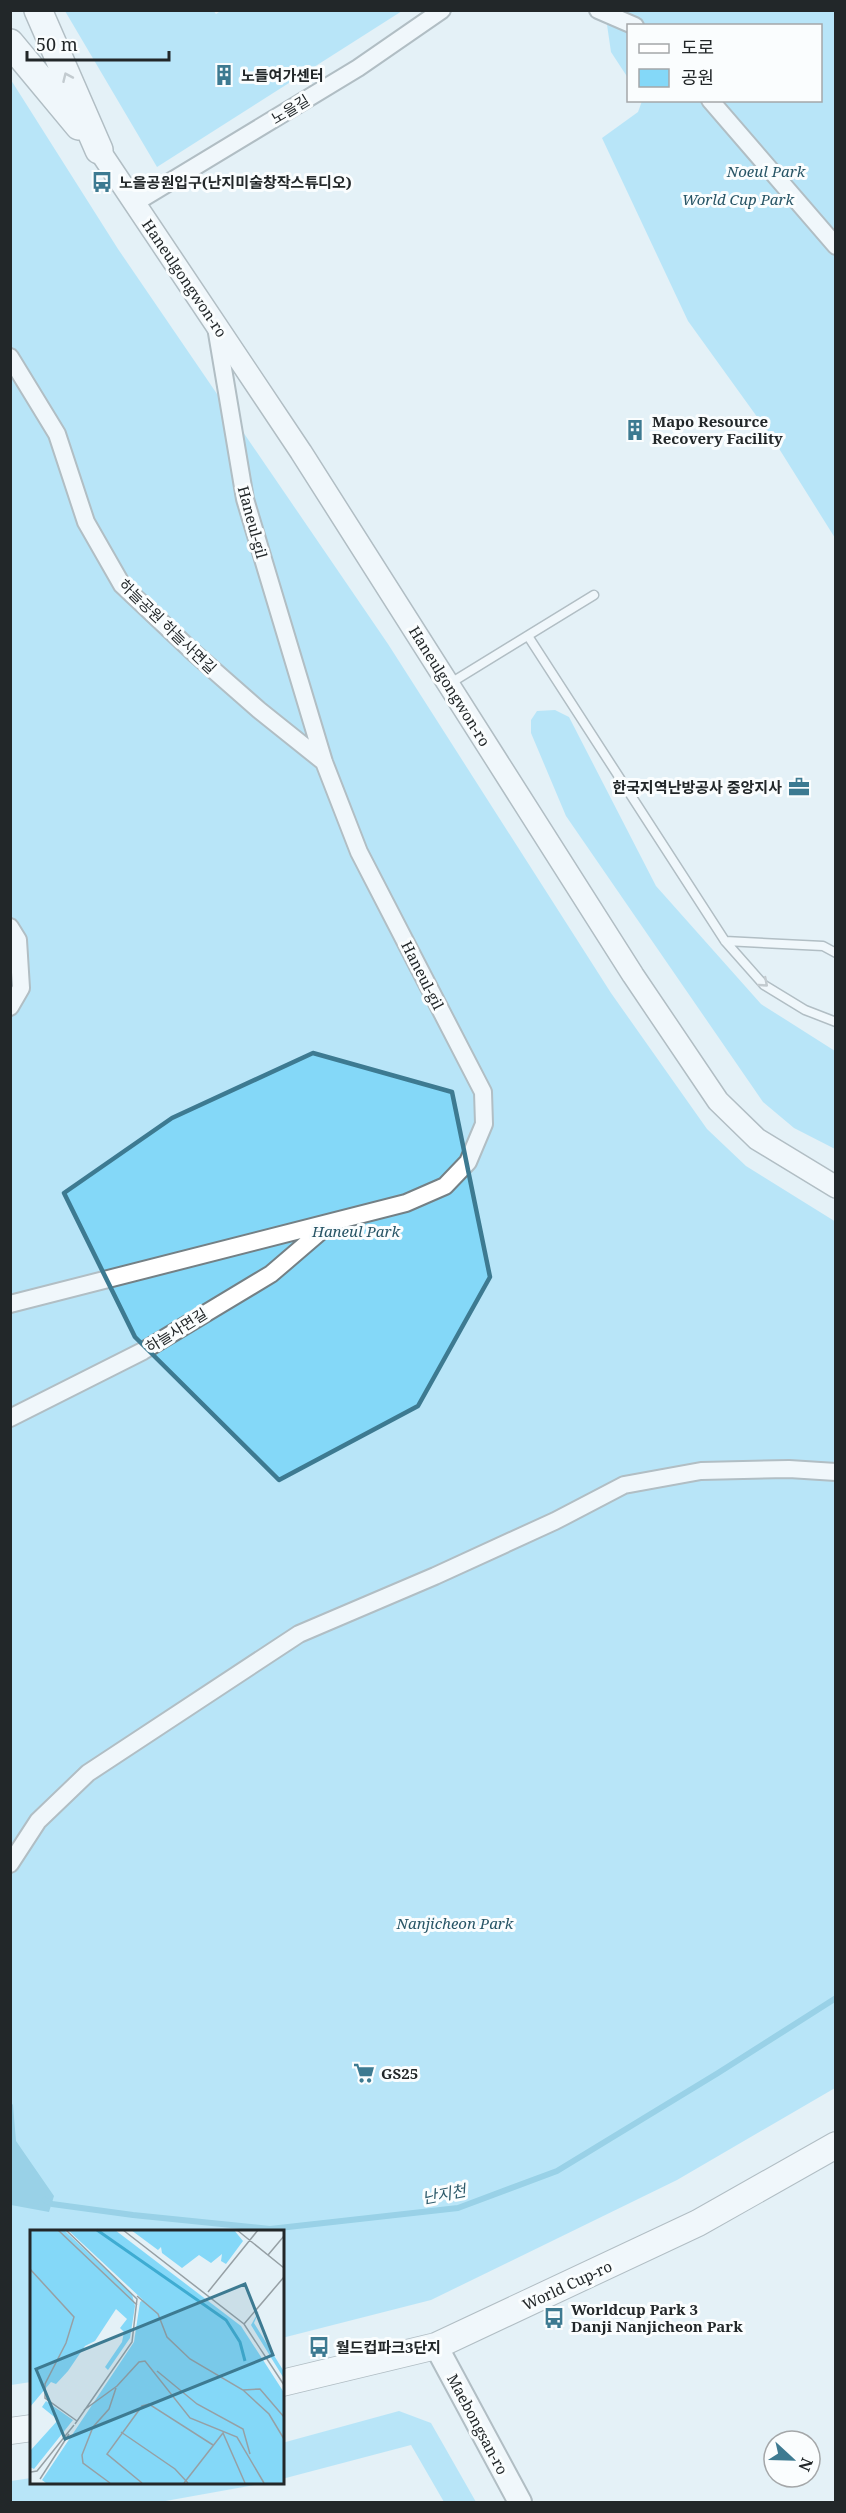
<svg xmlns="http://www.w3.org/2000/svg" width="846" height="2513" viewBox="0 0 846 2513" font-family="'Noto Serif','Noto Sans KR',serif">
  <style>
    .green { fill: #84d8f8 }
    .water { fill: #3eacd2 }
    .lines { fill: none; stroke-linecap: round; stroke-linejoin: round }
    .stream { stroke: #3eacd2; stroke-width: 6 }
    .service-casing { stroke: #748085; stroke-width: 11 }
    .minor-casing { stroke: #748085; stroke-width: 20 }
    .tertiary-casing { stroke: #748085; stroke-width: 24 }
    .secondary-casing { stroke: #748085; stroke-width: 26 }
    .primary-casing { stroke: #748085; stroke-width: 28 }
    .trunk-casing { stroke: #748085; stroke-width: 30 }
    .service { stroke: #fff; stroke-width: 8 }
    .minor { stroke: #fff; stroke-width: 16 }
    .tertiary { stroke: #fff; stroke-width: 21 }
    .secondary { stroke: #fff; stroke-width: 22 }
    .primary { stroke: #fff; stroke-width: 26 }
    .trunk { stroke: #fff; stroke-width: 27 }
    .oneway { stroke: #9c9e9f }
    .marked { fill: none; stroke: #3d7a91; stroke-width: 4.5; stroke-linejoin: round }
    .labels { text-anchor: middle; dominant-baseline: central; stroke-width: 6; stroke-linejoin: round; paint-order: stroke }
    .poi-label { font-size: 15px; font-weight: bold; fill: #222729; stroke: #fafdfe; text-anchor: start }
    .street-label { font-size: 15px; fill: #222729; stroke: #fafdfe }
    .park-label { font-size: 15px; font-style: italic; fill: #285566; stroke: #fafdfe }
    .water-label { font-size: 16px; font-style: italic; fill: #2d5a6a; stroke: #fafdfe }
    .inset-river { fill: none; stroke: #3eacd2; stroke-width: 3 }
    .inset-road { fill: none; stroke: #96a0a5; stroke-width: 1.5 }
    .view { fill: #3d7a91; fill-opacity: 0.15; stroke: #3d7a91; stroke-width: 3 }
    .inset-edge { fill: none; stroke: #222729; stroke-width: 3 }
  </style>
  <rect width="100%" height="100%" fill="#e4f1f7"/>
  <path class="green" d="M 213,10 L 216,14 L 222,10 L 402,11 L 157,167 L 65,11 Z
    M 605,11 L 835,11 L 835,538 L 773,439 L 688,321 L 602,138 L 638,112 L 642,101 L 820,100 L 820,26 L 628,26 L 628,78 L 611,52 Z
    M 11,80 L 118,249 L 388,644 L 611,993 L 707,1129 L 746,1166 L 836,1222 L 835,2088 L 677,2180 L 431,2300 L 282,2338 L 282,2231 L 32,2231 L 31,2382 L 11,2385 Z
    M 555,710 L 569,717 L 656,886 L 761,1004 L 835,1051 L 835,1149 L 794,1128 L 763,1102 L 566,816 L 531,733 L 531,720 L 537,711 Z
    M 399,2411 L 431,2423 L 476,2502 L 444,2502 L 411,2445 L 282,2479 L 282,2443 Z
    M 31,2478 L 32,2482 L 271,2482 L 160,2502 L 11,2502 L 11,2481 Z"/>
  <path class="water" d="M 10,2101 L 13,2105 L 16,2141 L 54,2196 L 49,2212 L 11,2205 Z"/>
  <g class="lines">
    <path class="stream" d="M 45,2200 L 52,2204 L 133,2215 L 270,2229 L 458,2208 L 557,2171 L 718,2073 L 836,1998"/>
    <defs>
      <path id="service" d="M 528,636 L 725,941 L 764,985 L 805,1010 L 836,1022
        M 449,684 L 594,595
        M 725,941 L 823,946 L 836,953"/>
      <path id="minor" d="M 598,10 L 635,26
        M 710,100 L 836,246
        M 135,203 L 358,68 L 442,10
        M 10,357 L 57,434 L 86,522 L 122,585 L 193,652 L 259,710 L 324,762
        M 10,927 L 18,940 L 21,988 L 10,1007
        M 10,1304 L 406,1203 L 445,1186 L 468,1162 L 484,1124 L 483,1092 L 359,852 L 324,762 L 245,499 L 216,327
        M 10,1418 L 143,1351 L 271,1274 L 327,1226
        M 10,1864 L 38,1821 L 88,1773 L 299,1634 L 435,1576 L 555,1521 L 624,1485 L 701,1471 L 789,1469 L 836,1472"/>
      <path id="tertiary" d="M 99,150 L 301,452 L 633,975 L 718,1101 L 757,1139 L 836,1187"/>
      <path id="secondary" d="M 436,2346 L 520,2502"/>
      <path id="primary" d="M 282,2383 L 436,2346 L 698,2223 L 836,2145
        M 10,2431 L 32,2428"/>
      <path id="trunk" d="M 38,10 L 99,150
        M 10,43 L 79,126"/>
    </defs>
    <use href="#service" class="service-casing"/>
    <use href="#minor" class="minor-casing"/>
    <use href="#tertiary" class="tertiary-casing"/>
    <use href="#secondary" class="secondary-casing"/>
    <use href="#primary" class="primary-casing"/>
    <use href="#trunk" class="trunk-casing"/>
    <use href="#service" class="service"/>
    <use href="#minor" class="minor"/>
    <use href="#tertiary" class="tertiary"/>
    <use href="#secondary" class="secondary"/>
    <use href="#primary" class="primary"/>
    <use href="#trunk" class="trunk"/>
  </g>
  <defs><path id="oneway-chevron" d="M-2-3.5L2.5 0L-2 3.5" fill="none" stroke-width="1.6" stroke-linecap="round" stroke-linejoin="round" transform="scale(1.5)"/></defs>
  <g class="oneway">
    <use href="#oneway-chevron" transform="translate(67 77) rotate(-114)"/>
    <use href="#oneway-chevron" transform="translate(764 983) rotate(41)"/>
  </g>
  <path d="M0 0H846V2513H0ZM 313,1053 L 452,1092 L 490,1277 L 418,1406 L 279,1480 L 135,1337 L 64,1193 L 172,1118 Z" fill="#e4f1f7" fill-opacity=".55" fill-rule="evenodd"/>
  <path class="marked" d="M 313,1053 L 452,1092 L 490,1277 L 418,1406 L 279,1480 L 135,1337 L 64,1193 L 172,1118 Z"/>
  <defs>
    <symbol id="building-bare" viewBox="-9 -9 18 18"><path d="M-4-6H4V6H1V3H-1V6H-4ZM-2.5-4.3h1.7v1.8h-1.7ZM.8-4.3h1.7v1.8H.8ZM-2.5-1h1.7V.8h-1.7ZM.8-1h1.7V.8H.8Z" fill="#3d7a91" stroke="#fafdfe" stroke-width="2.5" paint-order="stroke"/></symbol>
    <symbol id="bus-bare" viewBox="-9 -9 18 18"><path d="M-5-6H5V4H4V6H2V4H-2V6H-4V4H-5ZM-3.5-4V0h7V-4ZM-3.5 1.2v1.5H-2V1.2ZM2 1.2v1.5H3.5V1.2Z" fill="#3d7a91" stroke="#fafdfe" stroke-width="2.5" paint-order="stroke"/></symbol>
    <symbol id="office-bare" viewBox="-9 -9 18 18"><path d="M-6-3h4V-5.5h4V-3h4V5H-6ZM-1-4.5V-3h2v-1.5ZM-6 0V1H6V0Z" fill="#3d7a91" stroke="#fafdfe" stroke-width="2.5" paint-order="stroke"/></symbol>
    <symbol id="supermarket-bare" viewBox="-9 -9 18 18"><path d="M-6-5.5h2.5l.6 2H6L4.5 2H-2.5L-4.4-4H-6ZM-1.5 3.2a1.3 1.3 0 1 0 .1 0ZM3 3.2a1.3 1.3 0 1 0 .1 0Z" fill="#3d7a91" stroke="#fafdfe" stroke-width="2.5" paint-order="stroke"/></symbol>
  </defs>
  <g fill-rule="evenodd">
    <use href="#building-bare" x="209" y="60" width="30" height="30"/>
    <use href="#bus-bare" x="87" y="167" width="30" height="30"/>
    <use href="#building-bare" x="620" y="415" width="30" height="30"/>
    <use href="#office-bare" x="784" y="772" width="30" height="30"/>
    <use href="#supermarket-bare" x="349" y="2058" width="30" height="30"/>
    <use href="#bus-bare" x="539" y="2303" width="30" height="30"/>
    <use href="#bus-bare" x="304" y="2332" width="30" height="30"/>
  </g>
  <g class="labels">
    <g class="poi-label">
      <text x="241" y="75">노들여가센터</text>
      <text x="119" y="182">노을공원입구(난지미술창작스튜디오)</text>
      <text x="652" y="421">Mapo Resource<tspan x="652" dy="17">Recovery Facility</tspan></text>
      <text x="782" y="787" text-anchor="end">한국지역난방공사 중앙지사</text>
      <text x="381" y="2073">GS25</text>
      <text x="571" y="2309">Worldcup Park 3<tspan x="571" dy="17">Danji Nanjicheon Park</tspan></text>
      <text x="336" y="2347">월드컵파크3단지</text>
    </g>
    <g class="street-label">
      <text transform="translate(290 109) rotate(-31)">노을길</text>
      <text transform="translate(185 278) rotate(56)">Haneulgongwon-ro</text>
      <text transform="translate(253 522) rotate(75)">Haneul-gil</text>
      <text transform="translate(168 626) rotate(44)">하늘공원 하늘사면길</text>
      <text transform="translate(450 686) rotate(58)">Haneulgongwon-ro</text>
      <text transform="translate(423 975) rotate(63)">Haneul-gil</text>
      <text transform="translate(176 1330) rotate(-32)">하늘사면길</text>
      <text transform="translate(567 2285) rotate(-25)">World Cup-ro</text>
      <text transform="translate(478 2424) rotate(62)">Maebongsan-ro</text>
    </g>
    <g class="park-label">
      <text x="766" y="171">Noeul Park</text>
      <text x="738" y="199">World Cup Park</text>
      <text x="356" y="1231">Haneul Park</text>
      <text x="455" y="1923">Nanjicheon Park</text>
    </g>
    <g class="water-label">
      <text transform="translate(444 2194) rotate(-11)">난지천</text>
    </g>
  </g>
  <g transform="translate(30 2230)">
    <rect width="254" height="254" fill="#e4f1f7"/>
    <path d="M 0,0 L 34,0 L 102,64 L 105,76 L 100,108 L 78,140 L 75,137 L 92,112 L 94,102 L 90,98 L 97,89 L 86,79 L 65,111 L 55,116 L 38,141 L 26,154 L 21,152 L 0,177 ZM 38,0 L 85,0 L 211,96 L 253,161 L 253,253 L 16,253 L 12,250 L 104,112 L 110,72 L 113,70 ZM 101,0 L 204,0 L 213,11 L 196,34 L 191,31 L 192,24 L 181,33 L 169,25 L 152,38 L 132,23 L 131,17 L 128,20 ZM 229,81 L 224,93 L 253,140 L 253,147 L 221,95 ZM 16,171 L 43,190 L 4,239 L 0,237 L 0,221 L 28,190 L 12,177 Z" fill="#84d8f8"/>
    <path class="inset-river" d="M 67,0 L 196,90 L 210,112 L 215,131"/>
    <path class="inset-road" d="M 28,0 L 107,75M 36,0 L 107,69 L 102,112 L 45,194M 93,0 L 214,94 L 254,155M 207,0 L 254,38M 238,25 L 254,6M 0,39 L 44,87 L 36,113 L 15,154 L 15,168 L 47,191M 178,62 L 228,0M 107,66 L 128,84 L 137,107 L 160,129 L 213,160 L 239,184 L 254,209M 214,94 L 254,47M 127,141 L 167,174 L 213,199 L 220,224M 213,160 L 230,159 L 254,187M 54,180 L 87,156 L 109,132 L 115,131 L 160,188 L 207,207 L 234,253M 91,202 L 145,239 L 158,253M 1,242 L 7,241 L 44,195M 10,249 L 39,204M 80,253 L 53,233 L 52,225 L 63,197 L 79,179 L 86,158M 112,253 L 77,224 L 112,176 L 119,174 L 183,215M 154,253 L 193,203 L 215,253"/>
    <path class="view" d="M 215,54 L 243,125 L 35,209 L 6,139 Z"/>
    <rect width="254" height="254" class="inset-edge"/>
  </g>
  <rect width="846" height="2513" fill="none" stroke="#222729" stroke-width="24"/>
  <rect x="627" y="24" width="195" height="78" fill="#fafdfe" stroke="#a4a7a9" stroke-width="1.5"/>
  <rect x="639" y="44" width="30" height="9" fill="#ffffff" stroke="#a4a7a9" stroke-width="1.5"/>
  <text x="681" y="54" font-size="18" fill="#222729">도로</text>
  <rect x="639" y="69" width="30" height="18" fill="#84d8f8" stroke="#a4a7a9" stroke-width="1.5"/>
  <text x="681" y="84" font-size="18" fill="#222729">공원</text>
  <g transform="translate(792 2459) rotate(112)"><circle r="28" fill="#fafdfe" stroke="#a4a7a9" stroke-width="1.5"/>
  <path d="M0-4.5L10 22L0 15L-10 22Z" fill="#3d7a91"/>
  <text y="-9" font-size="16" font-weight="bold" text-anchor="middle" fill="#222729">N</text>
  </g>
  <path d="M27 51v9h142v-9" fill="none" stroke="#222729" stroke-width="3"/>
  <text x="36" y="51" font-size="18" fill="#222729" stroke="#fafdfe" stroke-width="4.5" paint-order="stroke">50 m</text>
</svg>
